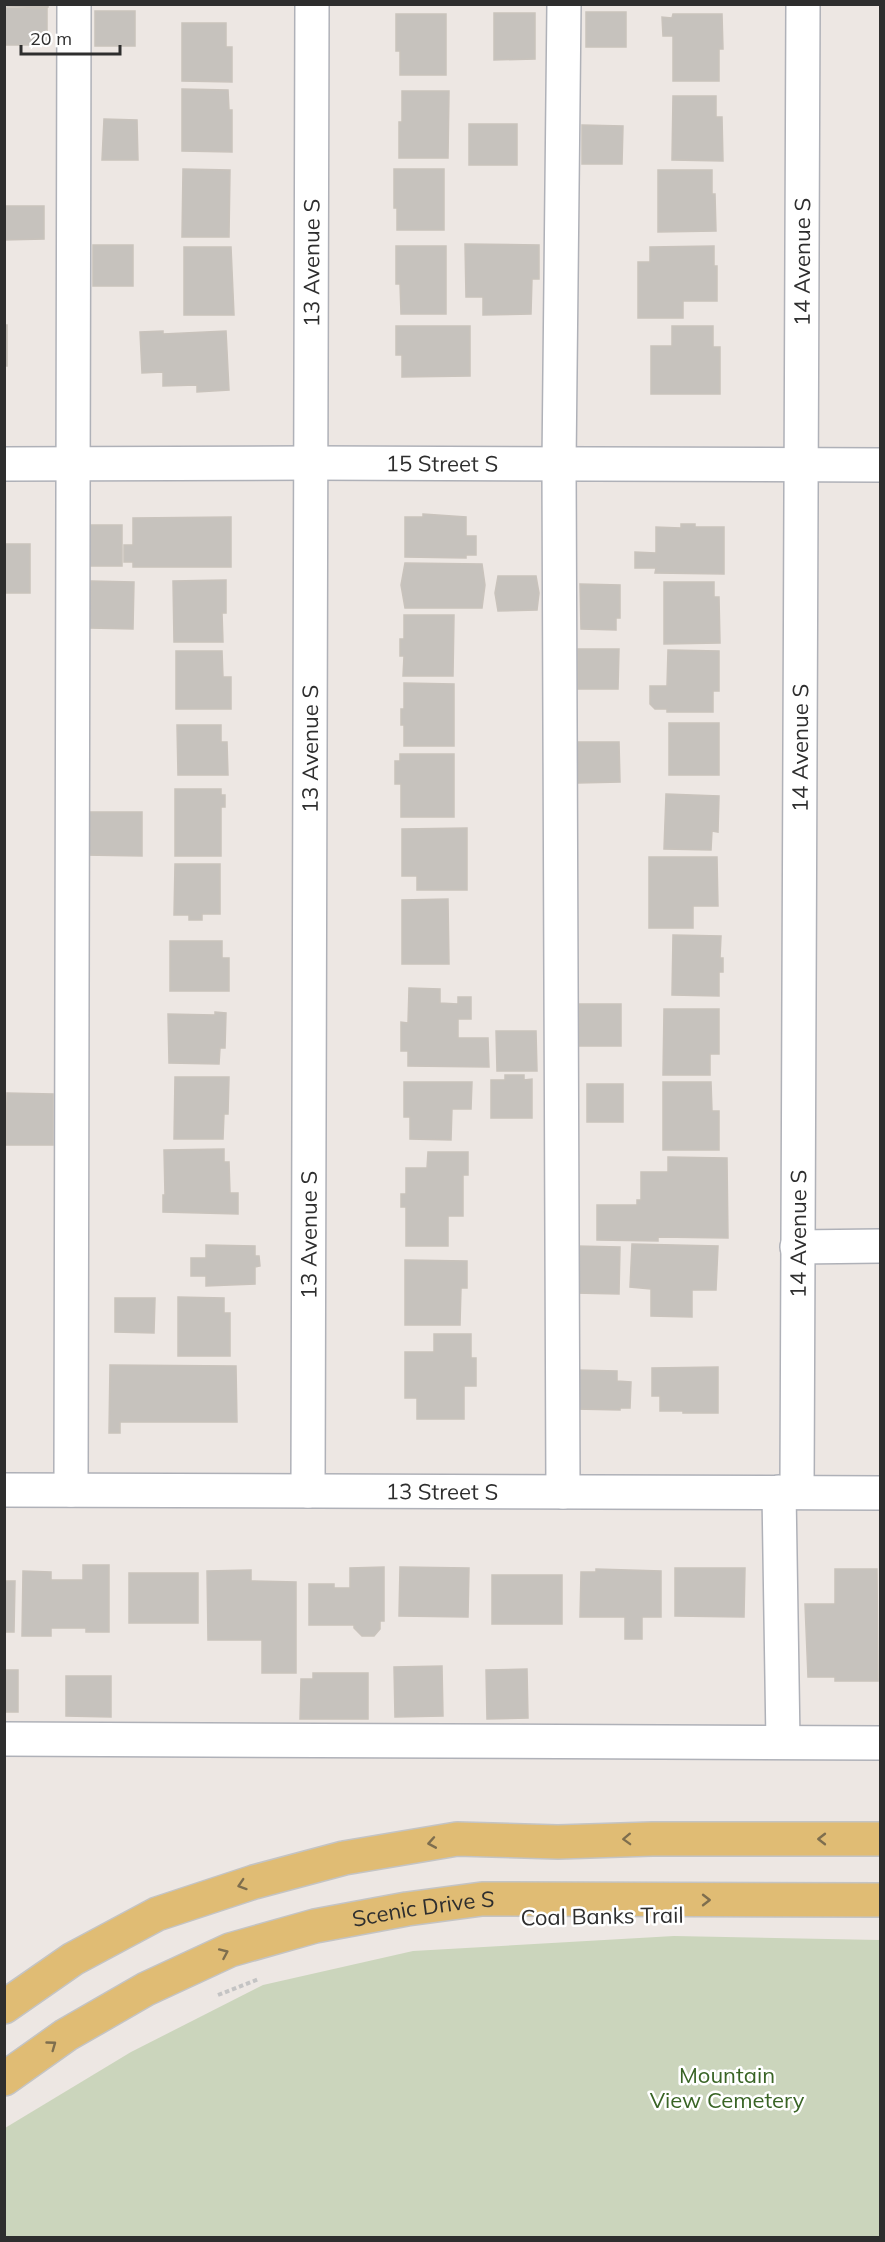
<svg xmlns="http://www.w3.org/2000/svg" width="885" height="2242" viewBox="0 0 885 2242" font-family="Mulish,sans-serif">
  <style>
    .cemetery { fill: #cbd5bc }
    .building { fill: #c6c2bd; stroke: #c9c3bc; stroke-width: 1.5 }
    .lines { fill: none; stroke-linecap: round; stroke-linejoin: round }
    .minor-casing { stroke: #afb1b8; stroke-width: 36 }
    .major-casing { stroke: #c4c4c4; stroke-width: 36 }
    .path { stroke: #c4c4c4; stroke-width: 4; stroke-dasharray: 4.5 3; stroke-linecap: butt }
    .minor { stroke: #fff; stroke-width: 33 }
    .major { stroke: #e0bc74; stroke-width: 33 }
    .oneway { stroke: #7e6e4e }
    .labels { text-anchor: middle; dominant-baseline: central; stroke-width: 5; stroke-linejoin: round; paint-order: stroke }
    .street-label { font-size: 22px; fill: #2e2e2e; stroke: #fff }
    .park-label { font-size: 22px; fill: #396425; stroke: #fff }
  </style>
  <rect width="100%" height="100%" fill="#ede7e3"/>
  <path class="cemetery" d="M 674,1936 L 880,1940 L 880,2237 L 5,2237 L 5,2128 L 131,2052 L 263,1985 L 413,1951 Z"/>
  <path class="building" d="M 7,4 L 48,4 L 48,7 L 7,6 Z
    M 5,8 L 47,8 L 47,45 L 5,45 Z
    M 95,11 L 135,11 L 135,46 L 95,46 Z
    M 586,12 L 626,12 L 626,47 L 586,47 Z
    M 494,13 L 535,13 L 535,59 L 494,60 Z
    M 396,14 L 446,14 L 446,75 L 400,75 L 400,51 L 396,51 Z
    M 673,14 L 722,14 L 723,49 L 719,49 L 719,81 L 673,81 L 673,36 L 663,36 L 662,17 L 672,18 Z
    M 182,23 L 226,23 L 226,47 L 232,47 L 232,82 L 182,81 Z
    M 182,89 L 228,90 L 229,110 L 232,110 L 232,152 L 182,151 Z
    M 402,91 L 449,91 L 448,158 L 399,158 L 399,122 L 402,122 Z
    M 673,96 L 716,96 L 716,117 L 722,117 L 723,161 L 672,160 Z
    M 104,119 L 137,120 L 138,160 L 102,160 Z
    M 469,124 L 517,124 L 517,165 L 469,165 Z
    M 582,125 L 623,126 L 622,164 L 582,164 Z
    M 183,169 L 230,170 L 229,237 L 182,237 Z
    M 394,169 L 444,169 L 444,230 L 397,230 L 397,208 L 394,208 Z
    M 658,170 L 712,170 L 712,194 L 715,194 L 716,231 L 658,232 Z
    M 4,206 L 44,206 L 44,239 L 4,240 Z
    M 465,244 L 539,245 L 539,279 L 532,279 L 531,314 L 483,315 L 483,297 L 466,297 Z
    M 93,245 L 133,245 L 133,286 L 93,286 Z
    M 396,246 L 446,246 L 446,314 L 401,314 L 400,284 L 396,284 Z
    M 714,246 L 714,266 L 717,266 L 717,301 L 683,301 L 683,318 L 638,318 L 638,262 L 650,262 L 650,247 Z
    M 184,247 L 231,247 L 234,315 L 184,315 Z
    M 4,325 L 7,325 L 7,366 L 4,366 Z
    M 396,326 L 470,326 L 470,376 L 402,377 L 402,355 L 396,355 Z
    M 672,326 L 713,326 L 713,347 L 720,347 L 720,394 L 651,394 L 651,346 L 672,346 Z
    M 163,331 L 163,334 L 226,331 L 229,390 L 197,392 L 197,385 L 163,386 L 163,372 L 142,373 L 140,332 Z
    M 423,514 L 466,517 L 466,536 L 476,536 L 476,555 L 466,555 L 466,558 L 405,557 L 405,517 L 423,517 Z
    M 231,517 L 231,567 L 133,567 L 133,562 L 124,562 L 124,545 L 133,545 L 133,518 Z
    M 681,524 L 695,524 L 695,527 L 724,527 L 724,574 L 655,573 L 656,568 L 635,568 L 635,552 L 656,553 L 656,527 L 681,528 Z
    M 84,525 L 122,525 L 122,566 L 84,566 Z
    M 4,544 L 30,544 L 30,593 L 4,593 Z
    M 405,563 L 482,564 L 485,585 L 482,608 L 405,608 L 401,585 Z
    M 498,576 L 536,576 L 539,593 L 537,610 L 498,611 L 495,593 Z
    M 226,580 L 226,613 L 222,613 L 223,642 L 174,642 L 173,581 Z
    M 91,581 L 134,582 L 133,629 L 90,628 Z
    M 664,582 L 714,582 L 714,597 L 719,597 L 720,643 L 664,644 Z
    M 580,584 L 620,585 L 620,618 L 616,618 L 616,630 L 581,629 Z
    M 404,615 L 454,615 L 453,676 L 403,676 L 404,656 L 400,656 L 400,639 L 404,639 Z
    M 578,649 L 619,649 L 618,689 L 578,689 Z
    M 668,650 L 719,651 L 719,691 L 713,691 L 713,712 L 667,712 L 667,709 L 655,709 L 650,704 L 650,686 L 667,686 Z
    M 176,651 L 222,651 L 223,677 L 231,677 L 231,709 L 176,709 Z
    M 404,683 L 454,684 L 454,746 L 404,746 L 404,725 L 401,725 L 401,709 L 404,709 Z
    M 669,723 L 719,723 L 719,775 L 669,775 Z
    M 177,725 L 221,725 L 221,742 L 227,742 L 228,775 L 178,775 Z
    M 577,742 L 619,742 L 620,782 L 578,783 Z
    M 400,754 L 454,754 L 454,817 L 401,817 L 401,784 L 395,784 L 395,761 L 400,761 Z
    M 175,789 L 221,789 L 221,795 L 225,795 L 225,807 L 221,807 L 221,856 L 175,856 Z
    M 666,794 L 719,796 L 718,832 L 712,831 L 711,850 L 664,849 Z
    M 84,812 L 142,812 L 142,856 L 84,855 Z
    M 467,828 L 467,890 L 417,890 L 417,876 L 402,876 L 402,829 Z
    M 649,857 L 717,857 L 718,906 L 693,906 L 693,928 L 649,928 Z
    M 175,864 L 220,864 L 220,914 L 202,914 L 202,920 L 189,920 L 189,915 L 174,915 Z
    M 448,899 L 449,964 L 402,964 L 402,900 Z
    M 673,935 L 721,936 L 720,958 L 723,958 L 723,972 L 719,972 L 719,996 L 672,995 Z
    M 170,941 L 222,941 L 222,958 L 229,958 L 229,991 L 170,991 Z
    M 409,988 L 440,989 L 440,1003 L 458,1004 L 458,997 L 471,997 L 471,1019 L 458,1019 L 458,1038 L 488,1038 L 489,1067 L 408,1066 L 408,1051 L 401,1051 L 401,1022 L 408,1023 Z
    M 579,1004 L 621,1004 L 621,1046 L 579,1046 Z
    M 664,1009 L 719,1009 L 719,1054 L 710,1054 L 710,1075 L 663,1075 Z
    M 215,1012 L 226,1013 L 225,1048 L 220,1048 L 219,1064 L 169,1063 L 168,1014 L 215,1015 Z
    M 496,1031 L 536,1031 L 537,1071 L 497,1071 Z
    M 505,1075 L 524,1075 L 524,1080 L 532,1079 L 532,1118 L 491,1118 L 491,1080 L 505,1080 Z
    M 175,1077 L 229,1077 L 228,1114 L 224,1114 L 223,1139 L 174,1139 Z
    M 404,1082 L 472,1082 L 471,1109 L 452,1109 L 451,1140 L 410,1139 L 410,1117 L 404,1117 Z
    M 663,1082 L 711,1082 L 712,1111 L 719,1111 L 719,1150 L 663,1150 Z
    M 587,1084 L 623,1084 L 623,1122 L 587,1122 Z
    M 7,1093 L 53,1094 L 53,1145 L 6,1145 Z
    M 224,1149 L 224,1162 L 229,1162 L 230,1193 L 238,1193 L 238,1214 L 163,1212 L 163,1195 L 165,1195 L 164,1150 Z
    M 428,1152 L 468,1152 L 468,1175 L 463,1175 L 463,1216 L 448,1216 L 448,1246 L 406,1246 L 406,1207 L 401,1207 L 401,1194 L 406,1194 L 406,1168 L 427,1168 Z
    M 668,1157 L 727,1158 L 728,1238 L 658,1237 L 658,1241 L 597,1240 L 597,1205 L 637,1205 L 637,1200 L 641,1200 L 641,1172 L 668,1172 Z
    M 632,1244 L 718,1246 L 716,1290 L 692,1290 L 692,1317 L 651,1316 L 651,1289 L 630,1287 Z
    M 206,1245 L 255,1246 L 255,1256 L 259,1256 L 260,1266 L 255,1267 L 255,1284 L 206,1286 L 206,1276 L 191,1276 L 191,1258 L 206,1258 Z
    M 576,1246 L 620,1247 L 619,1294 L 575,1293 Z
    M 405,1260 L 467,1261 L 467,1288 L 461,1288 L 460,1325 L 405,1325 Z
    M 178,1297 L 224,1298 L 224,1313 L 230,1313 L 230,1356 L 178,1356 Z
    M 115,1298 L 155,1298 L 154,1333 L 115,1332 Z
    M 434,1334 L 471,1334 L 471,1358 L 476,1358 L 476,1386 L 464,1386 L 464,1419 L 417,1419 L 417,1398 L 405,1398 L 405,1352 L 434,1352 Z
    M 110,1365 L 236,1366 L 237,1422 L 120,1422 L 120,1433 L 109,1433 Z
    M 718,1367 L 718,1413 L 683,1413 L 683,1411 L 660,1411 L 660,1396 L 652,1396 L 652,1368 Z
    M 576,1370 L 617,1371 L 617,1381 L 631,1382 L 630,1408 L 620,1408 L 620,1410 L 575,1409 Z
    M 83,1565 L 109,1565 L 109,1632 L 86,1632 L 86,1628 L 51,1628 L 51,1636 L 22,1636 L 23,1571 L 51,1572 L 51,1580 L 83,1580 Z
    M 384,1567 L 384,1621 L 380,1621 L 380,1629 L 374,1636 L 362,1636 L 354,1628 L 354,1625 L 309,1625 L 309,1584 L 334,1584 L 334,1588 L 350,1588 L 350,1568 Z
    M 400,1567 L 469,1568 L 468,1617 L 399,1616 Z
    M 675,1568 L 745,1568 L 744,1617 L 675,1616 Z
    M 596,1569 L 661,1571 L 661,1617 L 642,1617 L 642,1639 L 625,1639 L 625,1617 L 580,1617 L 581,1572 L 596,1572 Z
    M 835,1569 L 877,1569 L 878,1681 L 835,1681 L 835,1677 L 808,1677 L 805,1604 L 835,1604 Z
    M 251,1570 L 251,1581 L 296,1582 L 296,1673 L 262,1673 L 262,1640 L 208,1640 L 207,1571 Z
    M 129,1573 L 198,1573 L 198,1623 L 129,1623 Z
    M 492,1575 L 562,1575 L 562,1624 L 492,1624 Z
    M 4,1581 L 15,1581 L 14,1632 L 4,1632 Z
    M 442,1666 L 443,1716 L 395,1717 L 394,1667 Z
    M 527,1669 L 528,1718 L 487,1719 L 486,1670 Z
    M 4,1670 L 18,1670 L 18,1712 L 4,1712 Z
    M 313,1673 L 368,1673 L 368,1719 L 300,1719 L 301,1679 L 313,1679 Z
    M 66,1676 L 111,1676 L 111,1717 L 66,1716 Z"/>
  <g class="lines">
    <defs>
      <g id="minor">
        <path id="s1" d="M 4,464 L 310,463 L 880,465"/>
        <path d="M 797,1247 L 880,1246"/>
        <path id="s2" d="M 4,1490 L 880,1493"/>
        <path d="M 71,1490 L 74,4"/>
        <path id="s3" d="M 308,1491 L 312,4"/>
        <path d="M 563,1492 L 559,464 L 564,4"/>
        <path d="M 779,1492 L 783,1742"/>
        <path id="s4" d="M 797,1492 L 803,4"/>
        <path d="M 4,1739 L 880,1743"/>
      </g>
      <g id="major">
        <path d="M 4,2007 L 73,1959 L 157,1914 L 254,1882 L 344,1858 L 457,1839 L 558,1842 L 652,1839 L 880,1839"/>
        <path id="s5" d="M 4,2079 L 66,2035 L 146,1989 L 230,1950 L 315,1926 L 407,1909 L 482,1899 L 880,1900"/>
      </g>
    </defs>
    <use href="#minor" class="minor-casing"/>
    <use href="#major" class="major-casing"/>
    <path class="path" d="M 218,1995 L 259,1979"/>
    <use href="#minor" class="minor"/>
    <use href="#major" class="major"/>
  </g>
  <defs><path id="oneway-chevron" d="M-2-3.5L2.5 0L-2 3.5" fill="none" stroke-width="1.6" stroke-linecap="round" stroke-linejoin="round" transform="scale(1.5)"/></defs>
  <g class="oneway">
    <use href="#oneway-chevron" transform="translate(627 1839) rotate(178)"/>
    <use href="#oneway-chevron" transform="translate(822 1839) rotate(-180)"/>
    <use href="#oneway-chevron" transform="translate(432 1843) rotate(170)"/>
    <use href="#oneway-chevron" transform="translate(242 1885) rotate(162)"/>
    <use href="#oneway-chevron" transform="translate(706 1900)"/>
    <use href="#oneway-chevron" transform="translate(224 1953) rotate(-24)"/>
    <use href="#oneway-chevron" transform="translate(52 2045) rotate(-36)"/>
  </g>
  <g class="labels">
    <g class="street-label">
      <text stroke="none"><textPath href="#s3" startOffset="1228">13 Avenue S</textPath></text>
      <text stroke="none"><textPath href="#s4" startOffset="1230">14 Avenue S</textPath></text>
      <text stroke="none"><textPath href="#s1" startOffset="438">15 Street S</textPath></text>
      <text stroke="none"><textPath href="#s3" startOffset="742">13 Avenue S</textPath></text>
      <text stroke="none"><textPath href="#s4" startOffset="744">14 Avenue S</textPath></text>
      <text stroke="none"><textPath href="#s3" startOffset="256">13 Avenue S</textPath></text>
      <text stroke="none"><textPath href="#s4" startOffset="258">14 Avenue S</textPath></text>
      <text stroke="none"><textPath href="#s2" startOffset="438">13 Street S</textPath></text>
      <text stroke="none"><textPath href="#s5" startOffset="459">Scenic Drive S</textPath></text>
      <text transform="translate(602 1916) rotate(-1)">Coal Banks Trail</text>
    </g>
    <g class="park-label">
      <text x="727" y="2075">Mountain<tspan x="727" dy="25">View Cemetery</tspan></text>
    </g>
  </g>
  <rect width="885" height="2242" fill="none" stroke="#2e2e2e" stroke-width="12"/>
  <path d="M21 45v9h99v-9" fill="none" stroke="#2e2e2e" stroke-width="3"/>
  <text x="30" y="45" font-size="18" fill="#2e2e2e" stroke="#ffffff" stroke-width="4.5" paint-order="stroke">20 m</text>
</svg>
